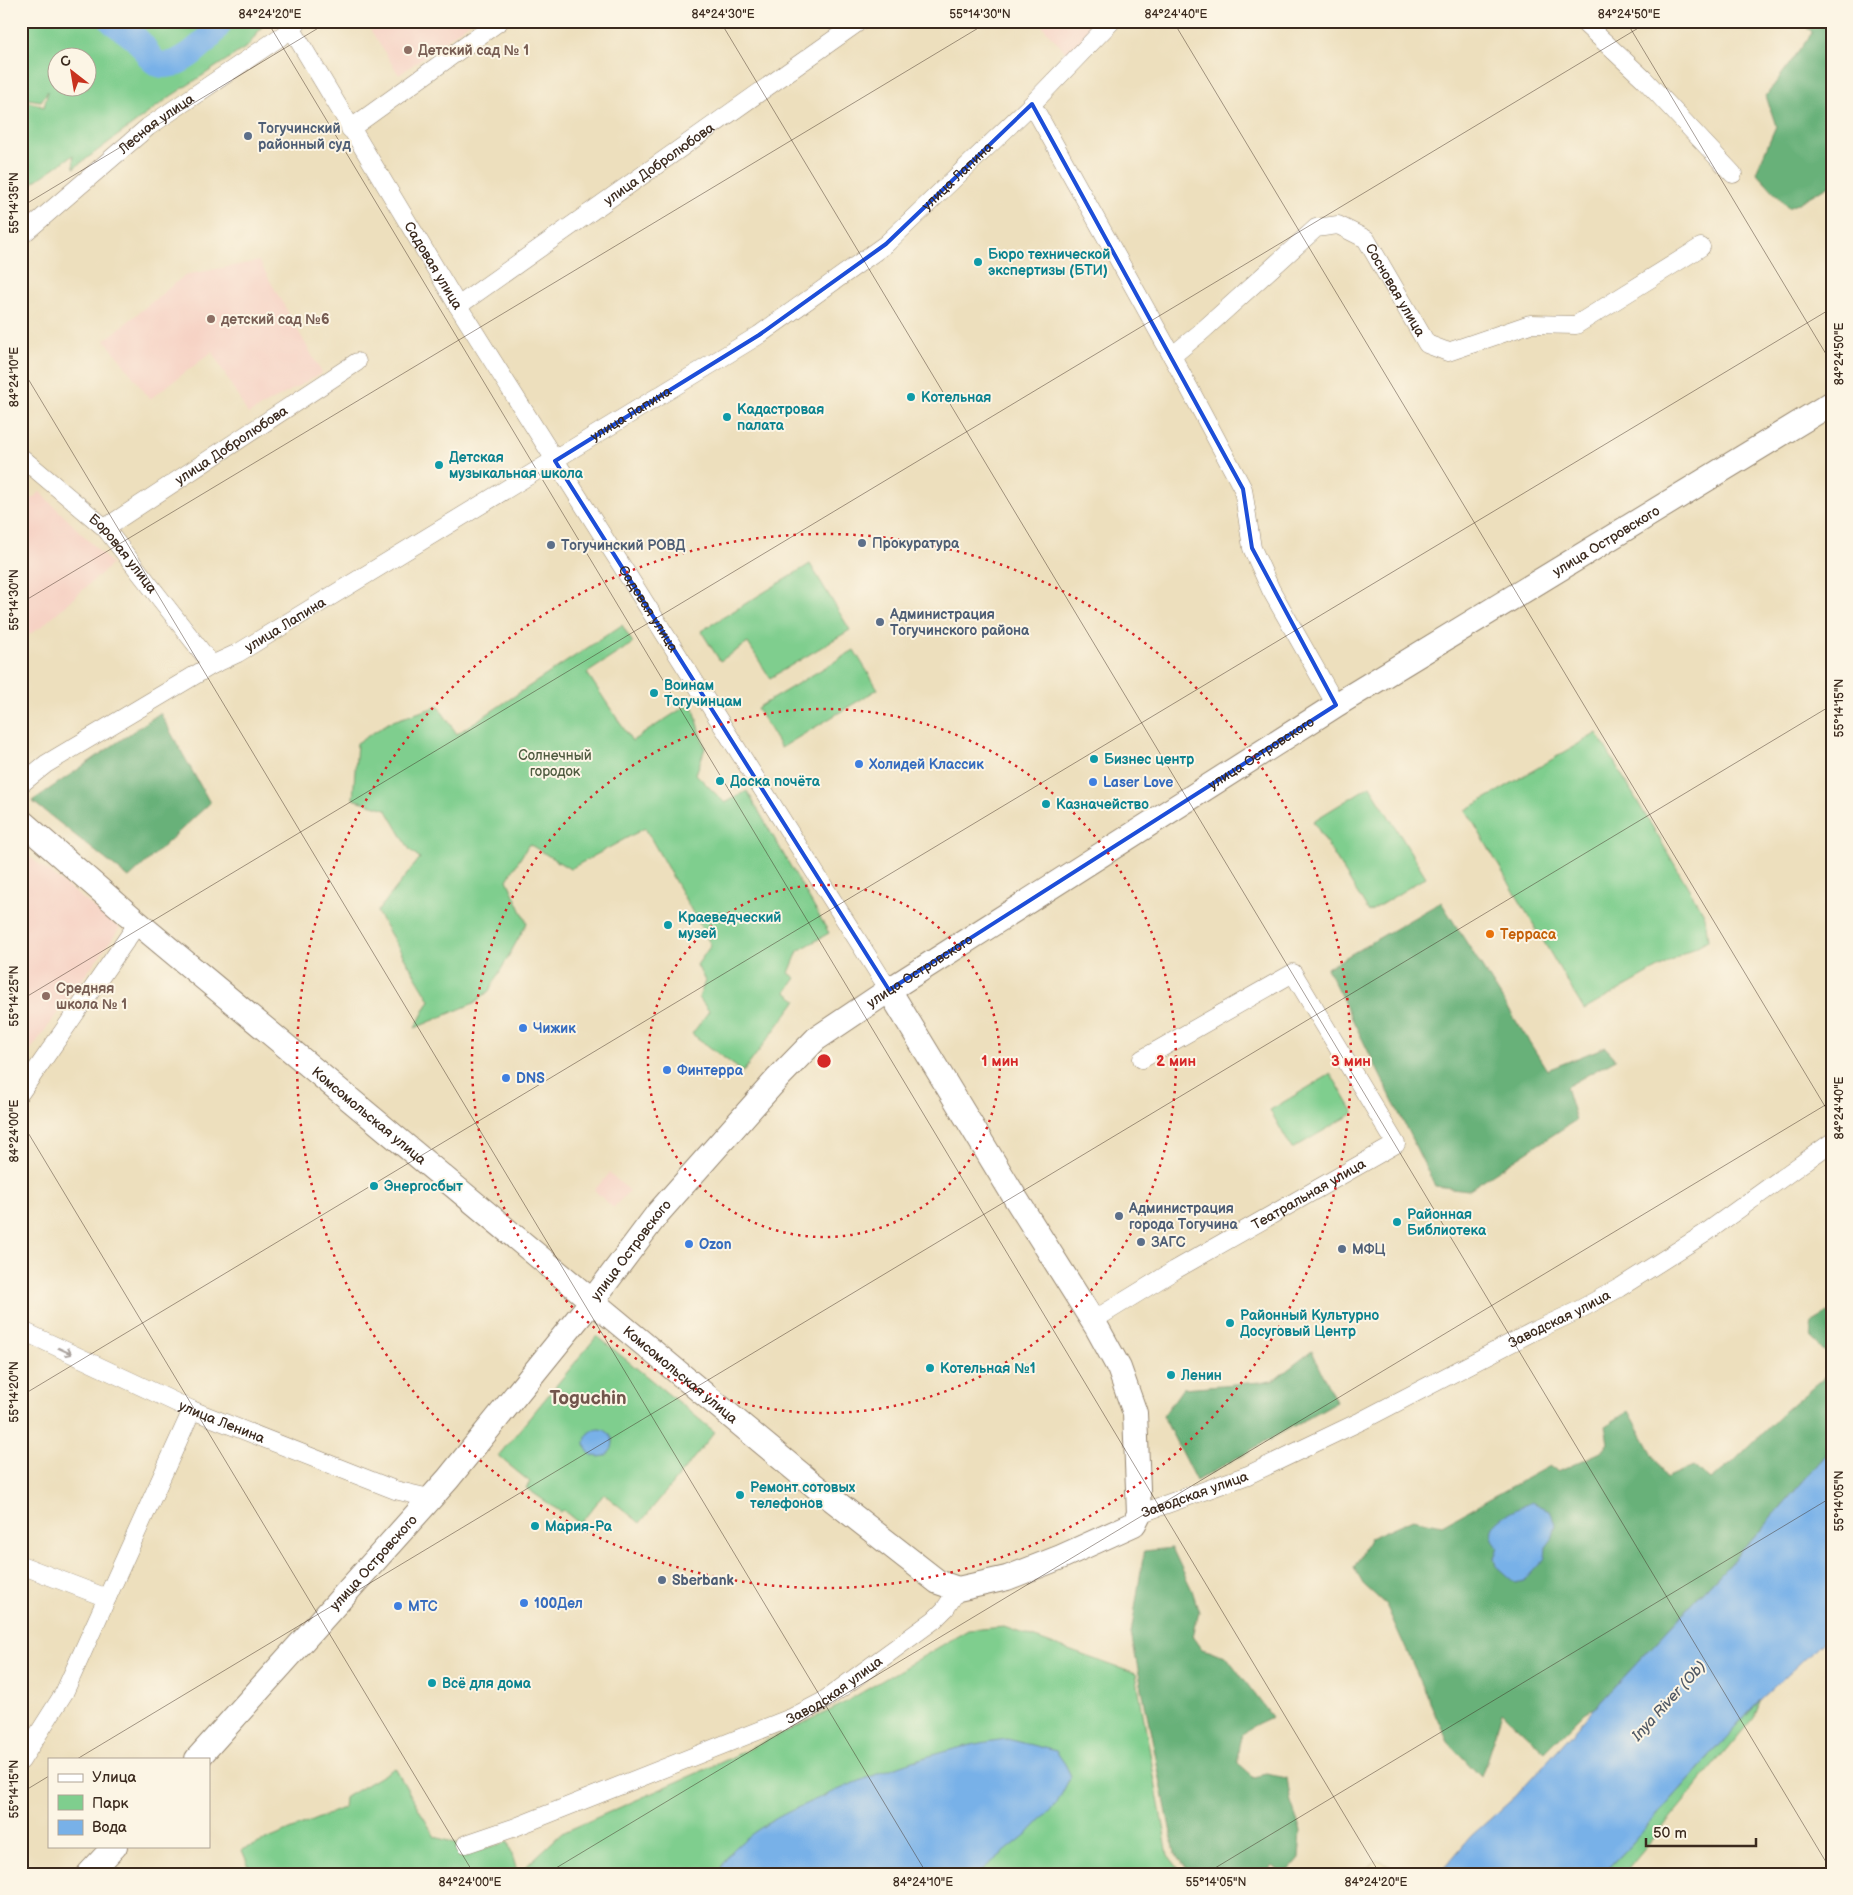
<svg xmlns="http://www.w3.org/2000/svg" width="1853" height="1895" viewBox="0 0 1853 1895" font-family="'Balsamiq Sans',sans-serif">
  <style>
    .built { fill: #f6d2c4 }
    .green { fill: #7fce8e; stroke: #5d7c56; fill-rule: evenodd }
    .forest { fill: #67b179; stroke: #516e4c }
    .sand { fill: #eeda9e; stroke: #94825e }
    .water { fill: #78b1e8; stroke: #5a6e83 }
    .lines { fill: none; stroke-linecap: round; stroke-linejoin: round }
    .river { stroke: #78b1e8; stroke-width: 26 }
    .street-casing { stroke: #94846e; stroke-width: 19 }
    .secondary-casing { stroke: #94846e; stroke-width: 26 }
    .street { stroke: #fff; stroke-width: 18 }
    .secondary { stroke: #fff; stroke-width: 24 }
    .oneway { stroke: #a79f9a }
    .marked { fill: none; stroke: #1d4ed8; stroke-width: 4; stroke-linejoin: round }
    .ticks { fill: none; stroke: #3b2a1e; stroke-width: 1; stroke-opacity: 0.45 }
    .ring { fill: none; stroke: #d62828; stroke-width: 2.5; stroke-dasharray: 2.5 5 }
    .education-dot { fill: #8d6e63; stroke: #fcf5e5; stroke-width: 2 }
    .service-dot { fill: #5c6f8a; stroke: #fcf5e5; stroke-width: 2 }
    .culture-dot { fill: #0f9aa8; stroke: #fcf5e5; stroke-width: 2 }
    .shop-dot { fill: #3f7fe0; stroke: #fcf5e5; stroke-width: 2 }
    .food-dot { fill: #e8710a; stroke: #fcf5e5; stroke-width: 2 }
    .labels { text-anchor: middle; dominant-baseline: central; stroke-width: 4; stroke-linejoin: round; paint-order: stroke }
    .education-label { font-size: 14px; font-weight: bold; fill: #785e54; stroke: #fcf5e5; text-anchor: start }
    .street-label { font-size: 14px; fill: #3b2a1e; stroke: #fcf5e5 }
    .service-label { font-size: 14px; font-weight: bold; fill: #4e5e75; stroke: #fcf5e5; text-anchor: start }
    .culture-label { font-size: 14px; font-weight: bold; fill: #0d838f; stroke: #fcf5e5; text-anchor: start }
    .park-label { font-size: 14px; fill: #4f5b40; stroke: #fcf5e5 }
    .shop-label { font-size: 14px; font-weight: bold; fill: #366cbe; stroke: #fcf5e5; text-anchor: start }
    .food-label { font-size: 14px; font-weight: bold; fill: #c56008; stroke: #fcf5e5; text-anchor: start }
    .water-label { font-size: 15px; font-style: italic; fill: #505965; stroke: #fcf5e5 }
    .district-label { font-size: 19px; font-weight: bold; fill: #72554c; stroke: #fcf5e5 }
    .centre { fill: #d62828; stroke: #fcf5e5; stroke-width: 2.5 }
    .ring-label { font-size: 15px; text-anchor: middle; font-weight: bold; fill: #d62828; stroke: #fcf5e5; stroke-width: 4; stroke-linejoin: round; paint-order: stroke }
    .neatline { fill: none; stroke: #3b2a1e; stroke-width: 2 }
    .ticks-label { font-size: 12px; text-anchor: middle; fill: #3b2a1e }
  </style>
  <rect width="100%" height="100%" fill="#fcf5e5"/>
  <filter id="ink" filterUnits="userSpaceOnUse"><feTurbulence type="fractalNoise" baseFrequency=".02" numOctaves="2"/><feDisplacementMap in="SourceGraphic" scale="10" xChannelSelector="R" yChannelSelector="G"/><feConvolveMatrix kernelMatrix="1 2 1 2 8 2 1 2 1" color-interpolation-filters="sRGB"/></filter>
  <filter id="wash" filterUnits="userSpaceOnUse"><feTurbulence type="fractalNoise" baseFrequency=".0096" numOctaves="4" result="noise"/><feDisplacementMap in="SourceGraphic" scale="20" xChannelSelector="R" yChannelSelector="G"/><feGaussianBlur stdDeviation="1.12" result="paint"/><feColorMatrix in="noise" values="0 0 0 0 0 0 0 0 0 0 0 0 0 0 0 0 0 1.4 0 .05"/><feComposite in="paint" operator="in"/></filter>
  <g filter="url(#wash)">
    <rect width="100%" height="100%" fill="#eddfbd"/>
    <path class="built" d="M 373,21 L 472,21 L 399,75 L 368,26 Z
      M 1040,21 L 1100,21 L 1068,55 L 1057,42 L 1047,32 Z
      M 259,261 L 322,373 L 248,414 L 212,352 L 150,399 L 105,340 L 185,275 Z
      M 40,492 L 112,564 L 42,626 L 21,640 L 21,507 Z
      M 21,850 L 120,928 L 21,1063 Z
      M 610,1173 L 629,1191 L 613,1208 L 594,1190 Z"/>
    <path class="green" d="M 21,21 L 262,21 L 263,25 L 248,46 L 171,96 L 74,168 L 73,155 L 21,191 L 21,99 L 44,107 L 48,91 L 41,101 L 21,98 ZM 58,58 L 88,58 L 88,88 L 58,88 Z
      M 810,564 L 850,630 L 770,678 L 748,643 L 720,661 L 701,631 Z
      M 622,625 L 633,643 L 587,673 L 632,741 L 692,702 L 705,748 L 696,774 L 725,803 L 747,791 L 829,933 L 798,951 L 789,973 L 796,978 L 786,992 L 797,1000 L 743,1072 L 692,1034 L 709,1011 L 699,998 L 705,981 L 697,965 L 711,945 L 645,828 L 570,869 L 529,844 L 507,880 L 527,923 L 489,991 L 474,1003 L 415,1028 L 430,1000 L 377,912 L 420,858 L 410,850 L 386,809 L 353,799 L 357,743 L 390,722 L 438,706 L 457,734 Z
      M 854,650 L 878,689 L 781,748 L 757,708 Z
      M 1597,733 L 1705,916 L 1708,940 L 1584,1010 L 1466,810 Z
      M 1370,786 L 1426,877 L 1369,912 L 1313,821 Z
      M 1331,1074 L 1354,1113 L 1292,1149 L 1270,1110 Z
      M 597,1336 L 715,1432 L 640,1523 L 604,1494 L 580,1524 L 563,1510 L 561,1512 L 526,1488 L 530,1482 L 498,1456 Z
      M 1004,1627 L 1136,1674 L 1168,1855 L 1183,1874 L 252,1874 L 242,1850 L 343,1808 L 344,1798 L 395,1768 L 435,1837 L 479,1850 L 508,1842 L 518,1874 L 562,1833 L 722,1762 L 837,1707 L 968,1630 Z
      M 1761,1699 L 1754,1717 L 1624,1874 L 1603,1874 L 1626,1850 Z"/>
    <path class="forest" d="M 1801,21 L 1832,21 L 1832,184 L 1789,208 L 1756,172 L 1776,126 L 1766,96 L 1812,33 Z
      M 160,713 L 210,803 L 129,878 L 32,801 Z
      M 1441,902 L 1547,1070 L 1605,1047 L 1616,1059 L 1566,1087 L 1576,1120 L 1468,1190 L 1435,1186 L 1327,968 Z
      M 1828,1313 L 1832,1316 L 1832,1359 L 1811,1338 L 1813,1322 Z
      M 1312,1351 L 1336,1402 L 1196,1481 L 1163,1416 L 1183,1388 L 1273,1381 Z
      M 1832,1371 L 1832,1448 L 1752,1540 L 1595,1708 L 1585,1712 L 1545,1752 L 1502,1712 L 1481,1777 L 1448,1742 L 1386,1605 L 1363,1584 L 1354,1568 L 1370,1538 L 1413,1519 L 1442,1525 L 1549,1466 L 1557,1472 L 1601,1452 L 1608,1443 L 1605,1426 L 1629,1411 L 1666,1478 L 1693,1466 L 1710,1480 L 1731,1464 L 1784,1412 Z
      M 1172,1548 L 1192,1590 L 1199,1612 L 1193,1636 L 1202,1649 L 1226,1656 L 1272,1717 C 1245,1729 1237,1732 1238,1764 L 1253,1777 L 1266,1774 L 1287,1778 L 1291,1803 L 1301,1831 L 1299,1859 L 1286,1874 L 1283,1874 L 1273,1866 L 1266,1874 L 1191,1874 L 1175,1853 L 1131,1634 L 1144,1551 Z"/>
    <path class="sand" d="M 1376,1860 L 1395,1868 L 1399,1874 L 1358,1874 Z"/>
    <path class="water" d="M585 1443a14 14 0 1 1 28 0a14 14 0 1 1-28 0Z
      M 1832,1448 L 1832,1633 L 1761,1699 L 1626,1850 L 1603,1874 L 1439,1874 L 1471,1836 L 1516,1796 L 1595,1708 L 1752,1540 Z
      M 1532,1502 L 1549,1510 L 1556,1526 L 1552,1539 L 1546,1547 L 1545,1558 L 1524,1581 L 1515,1583 L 1496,1566 L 1494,1558 L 1498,1547 C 1476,1523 1516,1510 1532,1502 Z
      M 1007,1739 L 1056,1751 L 1065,1764 L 1071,1776 L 1057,1803 L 1028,1833 L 977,1874 L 717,1874 C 723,1866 727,1855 734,1849 C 764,1820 803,1805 840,1789 C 893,1767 949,1746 1007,1739 Z"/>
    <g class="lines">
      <path class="river" d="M 112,21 C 121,28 132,34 140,43 C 146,49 149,59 157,63 C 176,73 213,38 220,21"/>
    </g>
  </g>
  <g filter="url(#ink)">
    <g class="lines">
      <defs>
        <g id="street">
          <path id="s1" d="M 287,21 L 458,306 L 889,990"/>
          <path d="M 1582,21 L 1644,79 L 1733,174"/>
          <path d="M 1032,104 L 1172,356 L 1243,489 L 1252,548 L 1271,590 L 1336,705"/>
          <path d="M 350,129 L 500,21"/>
          <path id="s2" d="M 21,236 L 148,127 L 292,29 L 299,21"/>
          <path id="s3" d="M 458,306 L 860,21"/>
          <path id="s4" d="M 1172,356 L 1200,333 L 1316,228 L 1338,225 L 1366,239 L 1427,344 L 1448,352 L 1530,324 L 1576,325 L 1701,247"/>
          <path id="s5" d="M 21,457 L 105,528 L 212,665"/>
          <path id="s6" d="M 105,528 L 357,362"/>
          <path id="s7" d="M 21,784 L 46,764 L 212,665 L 238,653 L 759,335 L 886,244 L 1032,104 L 1112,21"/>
          <path d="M 21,1092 L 138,923"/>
          <path id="s8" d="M 1092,1321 L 1175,1270 L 1396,1144 L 1293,973 L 1142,1059"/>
          <path id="s9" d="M 21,1330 L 192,1410 L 395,1490 L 429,1498"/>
          <path id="s10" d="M 1139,1514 L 1248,1475 L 1361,1421 L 1534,1331 L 1577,1311 L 1619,1288 L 1704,1234 L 1832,1142"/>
          <path d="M 21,1565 L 107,1598"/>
          <path d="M 21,1761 L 64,1693 L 192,1410"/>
          <path id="s11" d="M 466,1844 L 513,1828 L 793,1717 L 822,1702 L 934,1620 L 945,1609 L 958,1589"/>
        </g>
        <g id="secondary">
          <path id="s12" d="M 21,821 L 138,923 L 592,1301 L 815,1486 L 938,1582 L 958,1589 L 1007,1578 L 1061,1557 L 1134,1524 L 1139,1514 L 1135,1413 L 1119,1368 L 1096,1326 L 1016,1199 L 889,990"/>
          <path id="s13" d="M 197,1759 L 448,1479 L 592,1301 L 658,1213 L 778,1078 L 816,1039 L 889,990 L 1336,705 L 1832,403"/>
          <path d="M 89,1874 L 115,1846"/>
        </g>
      </defs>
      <use href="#street" class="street-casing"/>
      <use href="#secondary" class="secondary-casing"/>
      <use href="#street" class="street"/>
      <use href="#secondary" class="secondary"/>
    </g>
    <defs><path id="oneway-shaft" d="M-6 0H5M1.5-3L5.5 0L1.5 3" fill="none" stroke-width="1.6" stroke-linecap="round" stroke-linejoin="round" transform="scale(1.25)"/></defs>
    <use class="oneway" href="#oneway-shaft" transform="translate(65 1351) rotate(25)"/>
  </g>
  <path class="marked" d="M 1032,104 L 1243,489 L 1252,548 L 1336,705 L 889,990 L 555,461 L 759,335 L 886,244 Z"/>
  <path class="ticks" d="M 267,21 L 1380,1874M 720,21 L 1832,1872M 1173,21 L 1832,1118M 1626,21 L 1832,364M 21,207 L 330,21M 21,367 L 927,1874M 21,603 L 990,21M 21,1000 L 1650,21M 21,1121 L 474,1874M 21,1396 L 1832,308M 77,1759 L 1832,705M 21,1793 L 49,1776M 546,1874 L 1832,1101M 1205,1874 L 1832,1497"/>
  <g class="ring">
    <circle cx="824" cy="1061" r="176"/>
    <circle cx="824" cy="1061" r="352"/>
    <circle cx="824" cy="1061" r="527"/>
  </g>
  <g class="education-dot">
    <circle cx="408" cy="50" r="5"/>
    <circle cx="211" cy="319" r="5"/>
    <circle cx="46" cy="996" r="5"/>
  </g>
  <g class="service-dot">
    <circle cx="248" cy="136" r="5"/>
    <circle cx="862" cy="543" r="5"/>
    <circle cx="551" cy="545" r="5"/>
    <circle cx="880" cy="622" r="5"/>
    <circle cx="1119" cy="1216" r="5"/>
    <circle cx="1141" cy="1242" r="5"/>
    <circle cx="1342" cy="1249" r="5"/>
    <circle cx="662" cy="1580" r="5"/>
  </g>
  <g class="culture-dot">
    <circle cx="978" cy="262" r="5"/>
    <circle cx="911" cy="397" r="5"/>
    <circle cx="727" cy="417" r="5"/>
    <circle cx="439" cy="465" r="5"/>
    <circle cx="654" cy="693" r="5"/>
    <circle cx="1094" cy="759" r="5"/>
    <circle cx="720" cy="781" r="5"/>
    <circle cx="1046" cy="804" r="5"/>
    <circle cx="668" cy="925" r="5"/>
    <circle cx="374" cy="1186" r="5"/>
    <circle cx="1397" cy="1222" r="5"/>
    <circle cx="1230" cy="1323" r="5"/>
    <circle cx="930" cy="1368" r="5"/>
    <circle cx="1171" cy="1375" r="5"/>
    <circle cx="740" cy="1495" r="5"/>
    <circle cx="535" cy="1526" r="5"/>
    <circle cx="432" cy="1683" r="5"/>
  </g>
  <g class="shop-dot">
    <circle cx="859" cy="764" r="5"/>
    <circle cx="1093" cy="782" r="5"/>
    <circle cx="523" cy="1028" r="5"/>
    <circle cx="667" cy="1070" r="5"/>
    <circle cx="506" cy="1078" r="5"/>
    <circle cx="689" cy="1244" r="5"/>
    <circle cx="524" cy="1603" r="5"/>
    <circle cx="398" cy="1606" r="5"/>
  </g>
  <circle class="food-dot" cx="1490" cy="934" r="5"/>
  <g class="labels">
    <g class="education-label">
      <text x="418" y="50">Детский сад № 1</text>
      <text x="221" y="319">детский сад №6</text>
      <text x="56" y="988">Средняя<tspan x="56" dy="16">школа № 1</tspan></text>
    </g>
    <g class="street-label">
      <text stroke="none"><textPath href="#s2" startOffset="176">Лесная улица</textPath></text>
      <text stroke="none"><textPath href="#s3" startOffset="246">улица Добролюбова</textPath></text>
      <text stroke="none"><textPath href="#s7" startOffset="1119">улица Лапина</textPath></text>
      <text stroke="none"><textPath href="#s1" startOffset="285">Садовая улица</textPath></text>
      <text stroke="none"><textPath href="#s4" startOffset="305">Сосновая улица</textPath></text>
      <text stroke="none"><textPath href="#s7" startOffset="714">улица Лапина</textPath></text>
      <text stroke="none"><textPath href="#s6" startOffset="151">улица Добролюбова</textPath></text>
      <text stroke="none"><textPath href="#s13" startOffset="1884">улица Островского</textPath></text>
      <text stroke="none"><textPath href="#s5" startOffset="141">Боровая улица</textPath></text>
      <text stroke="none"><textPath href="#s1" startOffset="690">Садовая улица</textPath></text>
      <text stroke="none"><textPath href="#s7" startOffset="309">улица Лапина</textPath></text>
      <text stroke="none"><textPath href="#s13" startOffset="1479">улица Островского</textPath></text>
      <text stroke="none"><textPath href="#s13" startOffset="1074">улица Островского</textPath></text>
      <text stroke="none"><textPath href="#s12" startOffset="456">Комсомольская улица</textPath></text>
      <text stroke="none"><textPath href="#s8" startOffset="251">Театральная улица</textPath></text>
      <text stroke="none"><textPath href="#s13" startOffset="669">улица Островского</textPath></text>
      <text stroke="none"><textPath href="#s10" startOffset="464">Заводская улица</textPath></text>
      <text stroke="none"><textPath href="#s12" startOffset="861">Комсомольская улица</textPath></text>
      <text stroke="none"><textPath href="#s9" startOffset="221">улица Ленина</textPath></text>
      <text stroke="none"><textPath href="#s10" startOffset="59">Заводская улица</textPath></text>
      <text stroke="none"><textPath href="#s13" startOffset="264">улица Островского</textPath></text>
      <text stroke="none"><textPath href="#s11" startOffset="400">Заводская улица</textPath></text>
    </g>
    <g class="service-label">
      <text x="258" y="128">Тогучинский<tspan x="258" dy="16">районный суд</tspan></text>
      <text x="872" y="543">Прокуратура</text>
      <text x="561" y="545">Тогучинский РОВД</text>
      <text x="890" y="614">Администрация<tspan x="890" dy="16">Тогучинского района</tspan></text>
      <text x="1129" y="1208">Администрация<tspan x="1129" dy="16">города Тогучина</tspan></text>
      <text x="1151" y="1242">ЗАГС</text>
      <text x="1352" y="1249">МФЦ</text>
      <text x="672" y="1580">Sberbank</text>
    </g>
    <g class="culture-label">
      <text x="988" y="254">Бюро технической<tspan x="988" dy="16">экспертизы (БТИ)</tspan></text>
      <text x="921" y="397">Котельная</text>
      <text x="737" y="409">Кадастровая<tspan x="737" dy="16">палата</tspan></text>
      <text x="449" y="457">Детская<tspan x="449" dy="16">музыкальная школа</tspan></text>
      <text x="664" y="685">Воинам<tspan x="664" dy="16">Тогучинцам</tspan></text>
      <text x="1104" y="759">Бизнес центр</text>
      <text x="730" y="781">Доска почёта</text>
      <text x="1056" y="804">Казначейство</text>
      <text x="678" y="917">Краеведческий<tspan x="678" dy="16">музей</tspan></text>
      <text x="384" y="1186">Энергосбыт</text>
      <text x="1407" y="1214">Районная<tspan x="1407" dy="16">Библиотека</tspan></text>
      <text x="1240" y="1315">Районный Культурно<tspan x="1240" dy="16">Досуговый Центр</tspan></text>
      <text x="940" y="1368">Котельная №1</text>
      <text x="1181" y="1375">Ленин</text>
      <text x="750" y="1487">Ремонт сотовых<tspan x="750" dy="16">телефонов</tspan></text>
      <text x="545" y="1526">Мария-Ра</text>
      <text x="442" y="1683">Всё для дома</text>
    </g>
    <g class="park-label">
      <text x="555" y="755">Солнечный<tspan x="555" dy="16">городок</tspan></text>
    </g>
    <g class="shop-label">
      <text x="869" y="764">Холидей Классик</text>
      <text x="1103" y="782">Laser Love</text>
      <text x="533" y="1028">Чижик</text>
      <text x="677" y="1070">Финтерра</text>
      <text x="516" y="1078">DNS</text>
      <text x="699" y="1244">Ozon</text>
      <text x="534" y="1603">100Дел</text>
      <text x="408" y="1606">МТС</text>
    </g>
    <g class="food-label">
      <text x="1500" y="934">Терраса</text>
    </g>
    <g class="water-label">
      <text transform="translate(1669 1701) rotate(-48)">Inya River (Ob)</text>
    </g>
    <g class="district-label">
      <text x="588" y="1398">Toguchin</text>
    </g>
  </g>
  <circle cx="824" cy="1061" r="8" class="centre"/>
  <g class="ring-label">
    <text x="1000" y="1066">1 мин</text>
    <text x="1176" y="1066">2 мин</text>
    <text x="1351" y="1066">3 мин</text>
  </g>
  <rect width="1853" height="1895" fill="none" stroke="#fcf5e5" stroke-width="55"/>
  <rect x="48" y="1758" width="162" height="90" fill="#fcf5e5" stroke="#afa495"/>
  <rect x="58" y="1774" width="25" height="8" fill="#ffffff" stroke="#afa495"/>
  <text x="92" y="1782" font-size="15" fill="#3b2a1e">Улица</text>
  <rect x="58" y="1795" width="25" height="15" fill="#7fce8e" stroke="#afa495"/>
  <text x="92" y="1808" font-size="15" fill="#3b2a1e">Парк</text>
  <rect x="58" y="1820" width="25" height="15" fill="#78b1e8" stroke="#afa495"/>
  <text x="92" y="1832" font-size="15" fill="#3b2a1e">Вода</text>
  <g transform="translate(72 72) rotate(329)"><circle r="24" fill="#fcf5e5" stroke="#afa495"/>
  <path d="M0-4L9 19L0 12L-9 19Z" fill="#c8321e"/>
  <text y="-8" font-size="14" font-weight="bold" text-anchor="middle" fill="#3b2a1e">С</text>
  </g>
  <path d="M1646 1838v8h110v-8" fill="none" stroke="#3b2a1e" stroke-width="2.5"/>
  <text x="1653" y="1838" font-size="15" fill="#3b2a1e" stroke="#fcf5e5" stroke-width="4" paint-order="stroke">50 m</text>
  <rect x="28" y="28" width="1798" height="1840" class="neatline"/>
  <g class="ticks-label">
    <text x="270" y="18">84°24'20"E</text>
    <text x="723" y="18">84°24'30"E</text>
    <text x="980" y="18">55°14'30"N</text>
    <text x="1176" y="18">84°24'40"E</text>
    <text x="1629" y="18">84°24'50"E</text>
    <text transform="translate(14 203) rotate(-90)" y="4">55°14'35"N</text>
    <text transform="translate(1839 354) rotate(-90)" y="4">84°24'50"E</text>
    <text transform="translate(14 377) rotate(-90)" y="4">84°24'10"E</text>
    <text transform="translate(14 600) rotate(-90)" y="4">55°14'30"N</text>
    <text transform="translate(1839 708) rotate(-90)" y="4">55°14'15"N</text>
    <text transform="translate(14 996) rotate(-90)" y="4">55°14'25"N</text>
    <text transform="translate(1839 1108) rotate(-90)" y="4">84°24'40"E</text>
    <text transform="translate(14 1131) rotate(-90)" y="4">84°24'00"E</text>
    <text transform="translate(14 1392) rotate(-90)" y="4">55°14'20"N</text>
    <text transform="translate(1839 1501) rotate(-90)" y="4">55°14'05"N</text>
    <text transform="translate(14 1789) rotate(-90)" y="4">55°14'15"N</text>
    <text x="470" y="1886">84°24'00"E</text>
    <text x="923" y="1886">84°24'10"E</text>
    <text x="1216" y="1886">55°14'05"N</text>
    <text x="1376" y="1886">84°24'20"E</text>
  </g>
</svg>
